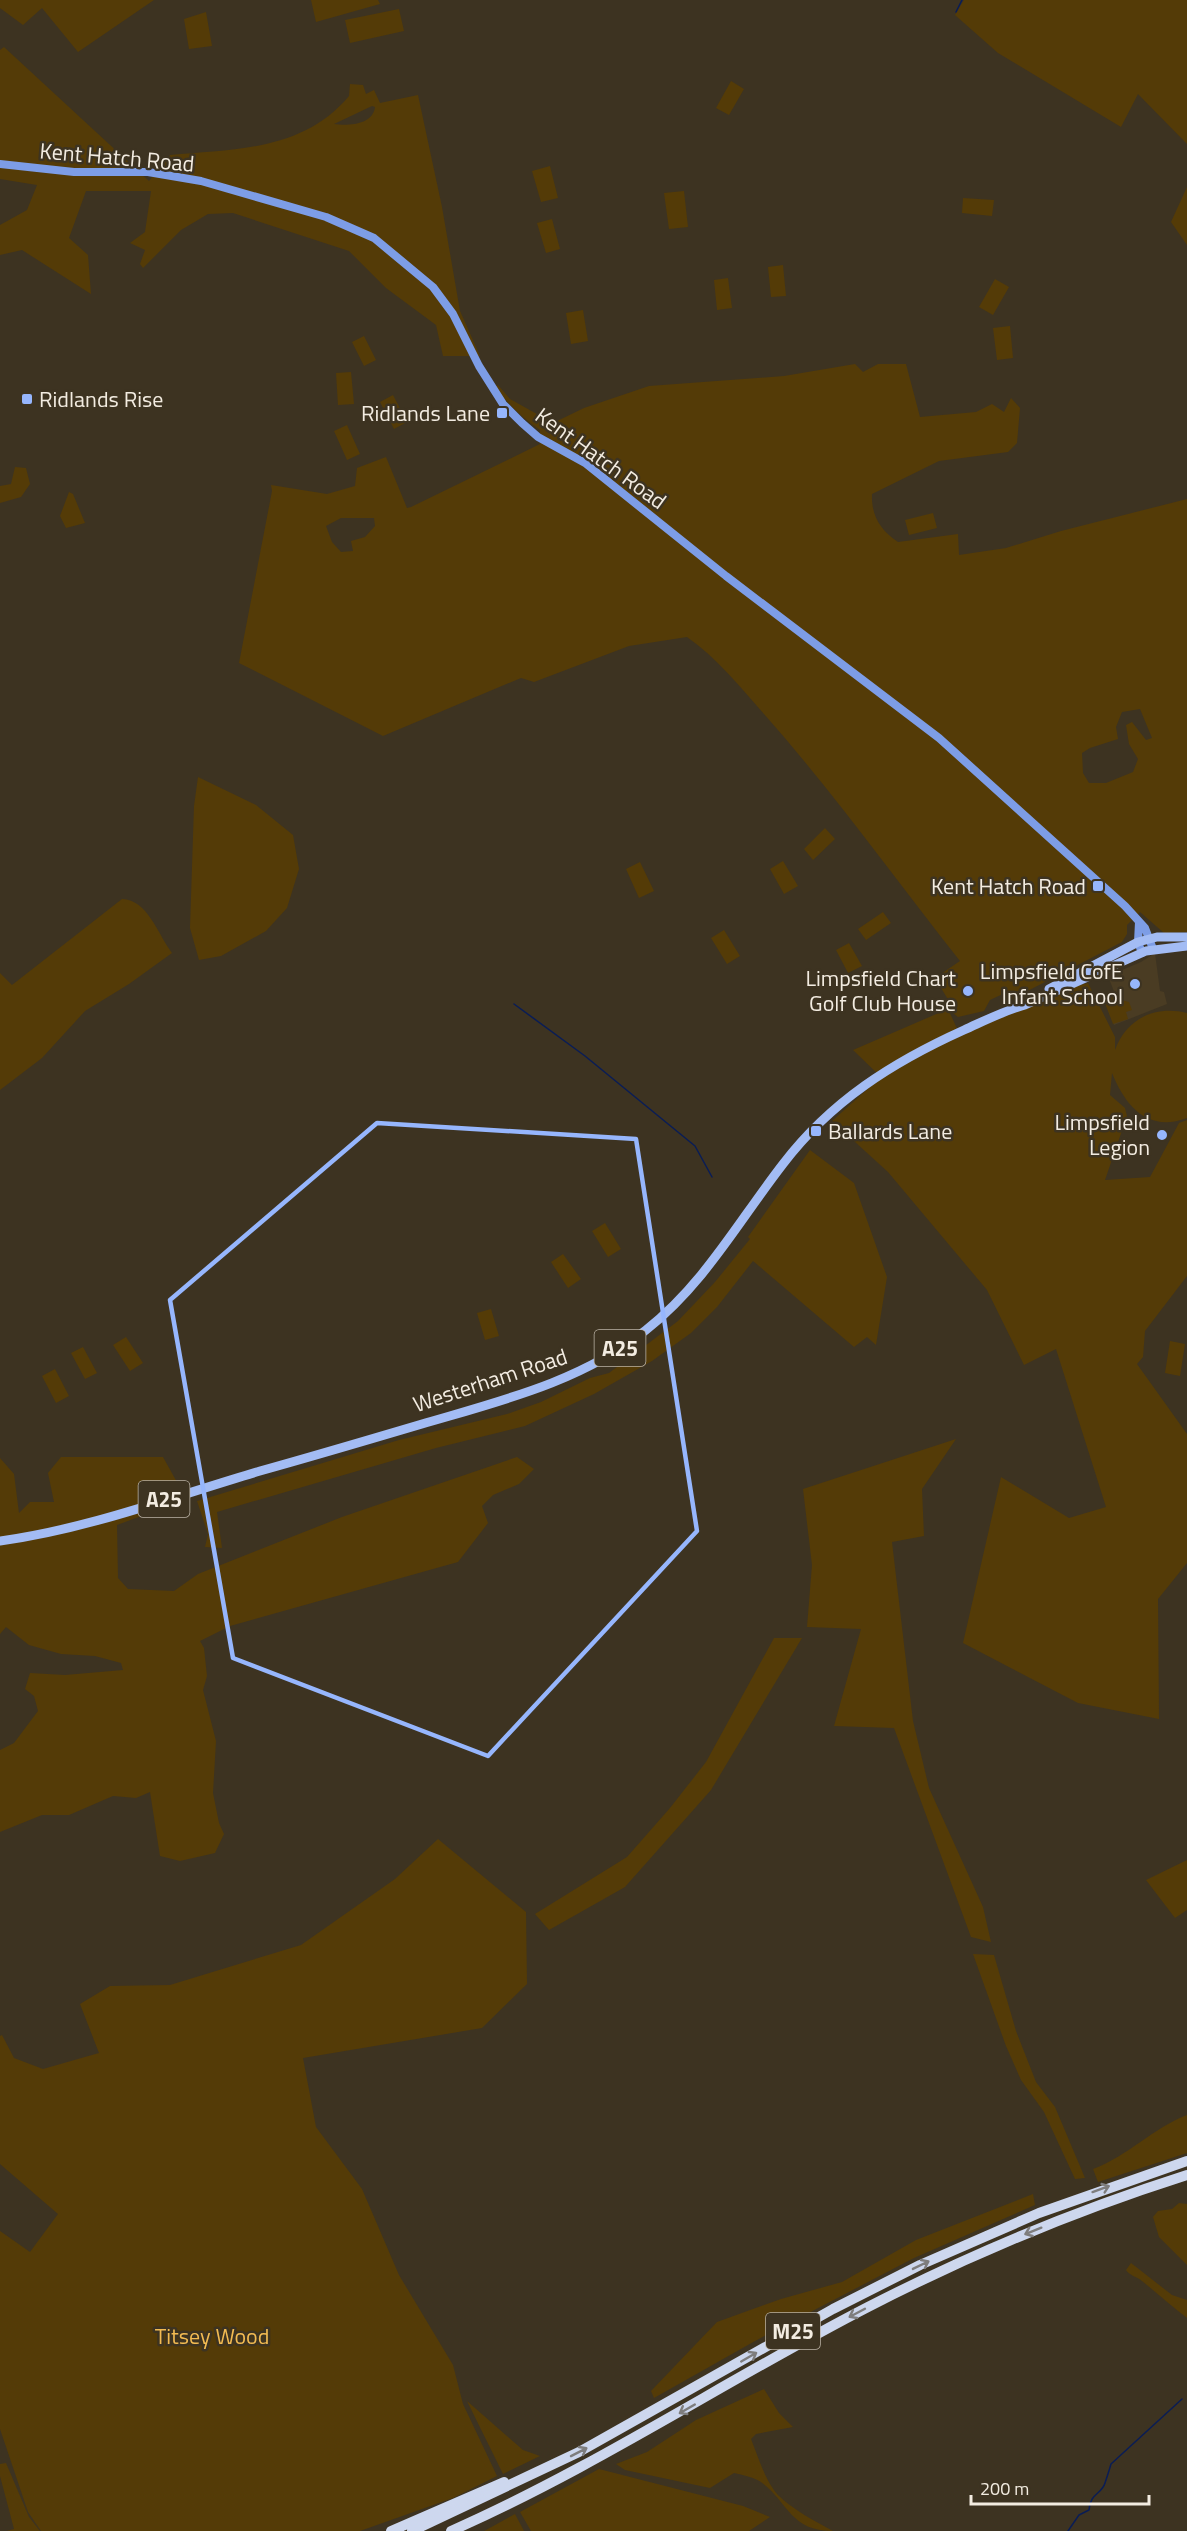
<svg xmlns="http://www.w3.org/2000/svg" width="1187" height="2531" viewBox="0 0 1187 2531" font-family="'Titillium Web',sans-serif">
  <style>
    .built { fill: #4a3c23 }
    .green { fill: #543b07; fill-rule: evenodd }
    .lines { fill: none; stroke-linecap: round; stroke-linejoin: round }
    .stream { stroke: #0a1d56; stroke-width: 1.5 }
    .secondary { stroke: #7d9de6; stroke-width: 8 }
    .primary { stroke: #a3bcf4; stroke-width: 9 }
    .highway { stroke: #cdd7ee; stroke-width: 10 }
    .oneway { stroke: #7e7d7d }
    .marked { fill: none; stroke: #96b6fd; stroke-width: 4.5; stroke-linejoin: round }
    .poi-dot { fill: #96b6fd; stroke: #3d3321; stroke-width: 2 }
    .labels { text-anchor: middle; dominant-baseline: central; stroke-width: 5; stroke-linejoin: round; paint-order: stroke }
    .shield { fill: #3d3321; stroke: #bcb4a7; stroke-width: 1.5 }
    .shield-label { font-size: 21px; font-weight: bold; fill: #f3ece1 }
    .street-label { font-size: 22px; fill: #f3ece1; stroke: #3d3321 }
    .poi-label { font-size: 22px; fill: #f3ece1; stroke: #3d3321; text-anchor: end }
    .park-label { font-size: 22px; fill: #f3bb52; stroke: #3d3321 }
  </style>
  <rect width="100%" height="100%" fill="#3d3321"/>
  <path class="built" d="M 1155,953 L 1160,991 L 1164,992 L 1167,1004 L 1114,1025 L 1103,998 L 1115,994 L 1108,976 L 1141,962 Z"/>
  <path class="green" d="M 0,0 L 154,0 L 78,52 L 42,8 L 23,25 L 0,8 Z
    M 311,0 L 378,0 L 380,4 L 316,22 Z
    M 964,0 L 1187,0 L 1187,144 L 1138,94 L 1121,127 L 998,53 L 955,15 Z
    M 399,9 L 404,31 L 350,43 L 345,20 Z
    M 206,12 L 212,46 L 189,49 L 184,19 Z
    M 4,47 L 149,181 L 170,155 C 235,149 303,151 349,96 L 350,84 L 363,85 L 366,94 L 374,90 L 380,103 L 418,95 L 442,207 L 460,311 L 480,356 L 443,356 L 436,325 L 386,288 L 349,251 L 233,213 L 208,214 L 181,230 L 143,268 L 140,264 L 145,250 L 130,243 L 145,232 L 151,191 L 86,191 L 69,238 L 88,255 L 91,294 L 22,250 L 0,255 L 0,225 L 27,210 L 37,185 L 0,179 L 0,50 ZM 372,106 L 375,107 C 373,125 348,126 334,124 Z
    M 731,81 L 744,89 L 729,115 L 716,108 Z
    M 550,166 L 558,198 L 541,202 L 532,171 Z
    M 1187,187 L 1187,245 L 1171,222 Z
    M 684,191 L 688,227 L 669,229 L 664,193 Z
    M 963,198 L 994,200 L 992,216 L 962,213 Z
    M 552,219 L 560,249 L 546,253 L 537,223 Z
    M 783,265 L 786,296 L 771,297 L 768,267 Z
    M 728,278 L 732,308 L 717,310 L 714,280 Z
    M 995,279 L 1009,287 L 993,315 L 979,307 Z
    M 583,310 L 588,341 L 571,344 L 566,313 Z
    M 1010,326 L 1013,358 L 997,360 L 993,328 Z
    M 364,336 L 376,360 L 364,366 L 352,342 Z
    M 855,364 L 863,372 L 878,364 L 906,364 L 920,417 L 976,412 L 992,404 L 1004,412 L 1011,398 L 1020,408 L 1017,443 L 1008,452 L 939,461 L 872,494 C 871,515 880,530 898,542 L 958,534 L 959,555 L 1006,548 L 1061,531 L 1187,499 L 1187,932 L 1164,933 L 1140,912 L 1127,925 L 1127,934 L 1122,942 L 1012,999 L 1007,992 L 990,1000 L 984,1011 L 958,1017 L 953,1013 L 952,1006 L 935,978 L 960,961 C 895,879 834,793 764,714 C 740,687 717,658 687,637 L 629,646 L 534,682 L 521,678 L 383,736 L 239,663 L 272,491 L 271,485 L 327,494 L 355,486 L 357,468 L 386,457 L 407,508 L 411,507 L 540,444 L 540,430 C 522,418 508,404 495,387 L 498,385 L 510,399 L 553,423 L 584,408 L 649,386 L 784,376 ZM 341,518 L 374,518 L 375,526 L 365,537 L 351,541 L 353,551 L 341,552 L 332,542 L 326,526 ZM 1140,709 L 1152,738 L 1146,740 L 1132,722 L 1126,725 L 1129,744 L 1138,759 L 1133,772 L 1106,783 L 1089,783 L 1083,773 L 1082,753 L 1090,748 L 1118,739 L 1116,727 L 1122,712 Z
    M 351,372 L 354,404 L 338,405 L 336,373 Z
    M 393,395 L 407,422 L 394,429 L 380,402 Z
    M 347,425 L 360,454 L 347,460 L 334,431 Z
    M 15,467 L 26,468 L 30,484 L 21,497 L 0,503 L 0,486 L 11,484 Z
    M 69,492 L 73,494 L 85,523 L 66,528 L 60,516 Z
    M 933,513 L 937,528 L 909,535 L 905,520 Z
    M 198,777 L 256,805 L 293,835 L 299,869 L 287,908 L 266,931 L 221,956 L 199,960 L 190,928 L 194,806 Z
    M 825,828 L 835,839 L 813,860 L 804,849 Z
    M 783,861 L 798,886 L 784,894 L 770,869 Z
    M 640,862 L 654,891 L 639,898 L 626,869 Z
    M 122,899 C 148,900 157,933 172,953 L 129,984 L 85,1011 L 42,1058 L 0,1090 L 0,973 L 12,985 Z
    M 883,912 L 891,923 L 866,940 L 858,929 Z
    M 724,930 L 740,956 L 727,964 L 711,938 Z
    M 849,943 L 862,966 L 848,973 L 836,950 Z
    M 1088,983 L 1115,1037 L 1115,1050 C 1126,1019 1155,1005 1187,1013 L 1187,1118 C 1147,1133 1125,1105 1112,1073 L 1110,1095 L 1125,1108 L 1127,1116 L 1105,1180 L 1150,1177 L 1179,1123 L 1187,1120 L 1187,1276 L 1145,1331 L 1143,1357 L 1137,1364 L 1187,1434 L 1187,1563 L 1158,1599 L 1159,1719 L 1078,1703 L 963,1643 L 1001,1477 L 1069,1518 L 1106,1507 L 1056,1349 L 1024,1365 L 987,1290 L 888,1172 L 832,1121 L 881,1077 L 853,1050 L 948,1009 L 960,1035 L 1075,986 Z
    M 1119,992 L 1121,1000 L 1129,1002 L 1132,1010 L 1126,1012 L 1128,1019 L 1113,1024 L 1103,998 Z
    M 810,1150 L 854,1183 L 887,1277 L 876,1345 L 867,1337 L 854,1347 L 753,1261 L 717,1307 L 691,1333 L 652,1361 L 594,1394 L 525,1426 L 436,1448 L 217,1512 L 222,1548 L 205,1547 L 208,1534 L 197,1501 L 399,1440 L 507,1414 L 541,1402 L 590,1378 L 609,1373 L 678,1321 L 715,1282 L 750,1239 L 748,1237 Z
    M 605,1223 L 621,1249 L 608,1257 L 592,1231 Z
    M 563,1254 L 581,1279 L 568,1288 L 551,1262 Z
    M 491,1309 L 499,1336 L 485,1340 L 477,1313 Z
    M 126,1337 L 143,1363 L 130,1371 L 113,1345 Z
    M 1170,1341 L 1185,1344 L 1180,1376 L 1165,1373 Z
    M 83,1347 L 97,1373 L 85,1379 L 71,1353 Z
    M 55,1369 L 69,1396 L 56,1403 L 42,1376 Z
    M 956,1439 L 922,1489 L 924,1536 L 892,1542 L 913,1721 L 929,1788 L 983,1907 L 991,1942 L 971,1937 L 894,1728 L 834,1726 L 861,1629 L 807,1627 L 812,1565 L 803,1489 Z
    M 61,1457 L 163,1457 L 178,1484 L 149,1494 L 155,1511 L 117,1525 L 118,1578 L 128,1589 L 174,1591 L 198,1574 L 342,1517 L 517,1457 L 534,1469 L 519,1484 L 493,1495 L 482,1506 L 488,1523 L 458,1562 L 230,1626 L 200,1641 L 204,1648 L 207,1676 L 203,1690 L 216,1741 L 213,1793 L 219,1823 L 224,1834 L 215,1853 L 180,1861 L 160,1856 L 150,1792 L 136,1798 L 113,1796 L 69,1815 L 42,1815 L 0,1832 L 0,1750 L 14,1743 L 38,1711 L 34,1696 L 25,1689 L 30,1673 L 65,1675 L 123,1670 L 121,1663 L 95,1656 L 61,1654 L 29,1645 L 6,1627 L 0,1634 L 0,1458 L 14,1474 L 19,1513 L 30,1502 L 54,1502 L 48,1473 Z
    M 774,1638 L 802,1638 L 711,1790 L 625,1887 L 549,1930 L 535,1914 L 627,1857 L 670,1808 L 706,1762 Z
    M 438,1839 L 526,1912 L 527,1984 L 482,2028 L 303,2058 L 316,2127 L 362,2189 L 399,2275 L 453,2365 L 463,2404 L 497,2476 L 453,2498 L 360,2531 L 41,2531 L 28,2512 L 0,2429 L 0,2231 L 30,2252 L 58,2214 L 0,2164 L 0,2036 L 2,2035 L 14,2058 L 43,2069 L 99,2053 L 80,2004 L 110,1986 L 170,1985 L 301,1945 L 395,1879 Z
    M 1187,1860 L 1187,1910 L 1175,1918 L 1146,1880 Z
    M 973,1954 L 994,1955 L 1016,2031 L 1036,2082 L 1055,2107 L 1085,2178 L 1075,2179 L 1044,2112 L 1021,2080 L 1006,2046 Z
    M 1187,2115 L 1187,2153 L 1098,2182 L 1093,2169 C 1128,2156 1153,2128 1187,2115 Z
    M 1033,2194 L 1035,2205 L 914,2258 L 755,2341 L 654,2398 L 651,2391 L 717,2322 L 781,2299 L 842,2282 L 916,2240 Z
    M 1179,2203 L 1187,2204 L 1187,2265 L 1159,2237 L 1153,2217 L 1158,2211 L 1172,2209 Z
    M 1131,2263 L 1172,2295 L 1187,2300 L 1187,2318 C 1171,2306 1157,2293 1142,2281 C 1136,2276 1130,2276 1126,2270 Z
    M 764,2389 L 779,2413 L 793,2427 L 756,2434 L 751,2439 C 758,2456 765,2481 778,2495 C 793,2510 815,2521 833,2531 C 790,2531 789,2503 761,2482 C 753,2477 743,2475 734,2473 L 710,2488 L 625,2470 L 616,2464 L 647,2452 L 696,2420 Z
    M 467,2401 L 523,2450 L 540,2456 L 503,2474 Z
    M 6,2463 L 29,2517 L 40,2531 L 7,2531 L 14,2529 L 0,2476 L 0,2464 Z
    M 599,2469 L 743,2506 L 770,2517 L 749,2531 L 531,2531 L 520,2512 Z
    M 515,2514 L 524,2531 L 484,2531 L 486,2530 Z"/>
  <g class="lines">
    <path class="stream" d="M 956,12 L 962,0
      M 514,1004 L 585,1056 L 695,1146 L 712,1177
      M 1068,2531 L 1079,2515 L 1089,2510 C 1090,2493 1102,2494 1105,2483 C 1107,2477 1109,2471 1111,2464 L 1182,2399"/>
    <path class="secondary" d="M 0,164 L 74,172 L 148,172 L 201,181 L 326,217 L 374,238 L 433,287 L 453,314 L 479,366 L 503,404 L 522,423 L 538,437 L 585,463 L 726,576 L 939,738 L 1125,906 L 1145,928 L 1153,949
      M 1139,922 L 1138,942 L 1142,953"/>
    <path class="primary" d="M 1049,989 L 1138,942 L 1157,937 L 1187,937
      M 0,1541 C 88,1529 175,1496 260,1471 C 314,1456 368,1440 422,1424 C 500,1401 581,1382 646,1330 C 705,1283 738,1222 783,1164 C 831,1101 893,1062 964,1030 C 984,1021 1003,1011 1025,1005 L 1146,951 L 1187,946"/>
    <path class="highway" d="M 391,2531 L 504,2482
      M 412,2531 L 579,2452 L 833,2309 L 920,2265 L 1039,2213 L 1187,2161
      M 451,2531 C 596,2467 728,2379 868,2307 C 971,2254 1077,2210 1187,2175"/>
  </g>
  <defs><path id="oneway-shaft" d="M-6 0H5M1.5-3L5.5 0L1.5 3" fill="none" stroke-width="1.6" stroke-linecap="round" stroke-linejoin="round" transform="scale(1.5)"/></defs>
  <g class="oneway">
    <use href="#oneway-shaft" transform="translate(1101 2189) rotate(-20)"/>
    <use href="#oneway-shaft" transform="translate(1033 2231) rotate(158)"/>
    <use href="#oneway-shaft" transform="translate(921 2265) rotate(-26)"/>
    <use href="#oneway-shaft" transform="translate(857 2313) rotate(152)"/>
    <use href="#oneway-shaft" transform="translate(749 2357) rotate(-30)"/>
    <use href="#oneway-shaft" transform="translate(687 2409) rotate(150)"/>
    <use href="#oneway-shaft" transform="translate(579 2452) rotate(-27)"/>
  </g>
  <path class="marked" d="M 377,1123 L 636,1139 L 697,1531 L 488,1756 L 233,1658 L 170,1300 Z"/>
  <g class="poi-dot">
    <rect x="21" y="393" width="12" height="12" rx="3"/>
    <rect x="496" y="407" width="12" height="12" rx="3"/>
    <rect x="1092" y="880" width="12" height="12" rx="3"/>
    <circle cx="1135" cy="984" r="6"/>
    <circle cx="968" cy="991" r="6"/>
    <rect x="810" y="1125" width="12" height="12" rx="3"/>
    <circle cx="1162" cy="1135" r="6"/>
  </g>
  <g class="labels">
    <g class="shield">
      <rect x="594.5" y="1330" width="51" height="36" rx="4.5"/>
      <rect x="138.5" y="1481" width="51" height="36" rx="4.5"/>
      <rect x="766" y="2313" width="54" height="36" rx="4.5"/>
    </g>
    <g class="shield-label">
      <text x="620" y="1348">A25</text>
      <text x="164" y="1499">A25</text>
      <text x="793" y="2331">M25</text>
    </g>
    <g class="street-label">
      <text transform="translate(117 157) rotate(5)">Kent Hatch Road</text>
      <text transform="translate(601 458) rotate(36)">Kent Hatch Road</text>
      <text transform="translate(490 1380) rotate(-18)">Westerham Road</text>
    </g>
    <g class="poi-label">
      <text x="39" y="399" text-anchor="start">Ridlands Rise</text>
      <text x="490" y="413">Ridlands Lane</text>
      <text x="1086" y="886">Kent Hatch Road</text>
      <text x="1123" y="971">Limpsfield CofE<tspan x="1123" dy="25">Infant School</tspan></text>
      <text x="956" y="978">Limpsfield Chart<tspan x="956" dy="25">Golf Club House</tspan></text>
      <text x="1150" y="1122">Limpsfield<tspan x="1150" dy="25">Legion</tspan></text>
      <text x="828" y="1131" text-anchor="start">Ballards Lane</text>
    </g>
    <g class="park-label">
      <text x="212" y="2336">Titsey Wood</text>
    </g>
  </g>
  <path d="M971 2495v9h178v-9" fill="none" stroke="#f3ece1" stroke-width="3"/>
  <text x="980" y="2495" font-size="18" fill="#f3ece1" stroke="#3d3321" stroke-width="4.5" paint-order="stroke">200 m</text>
</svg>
